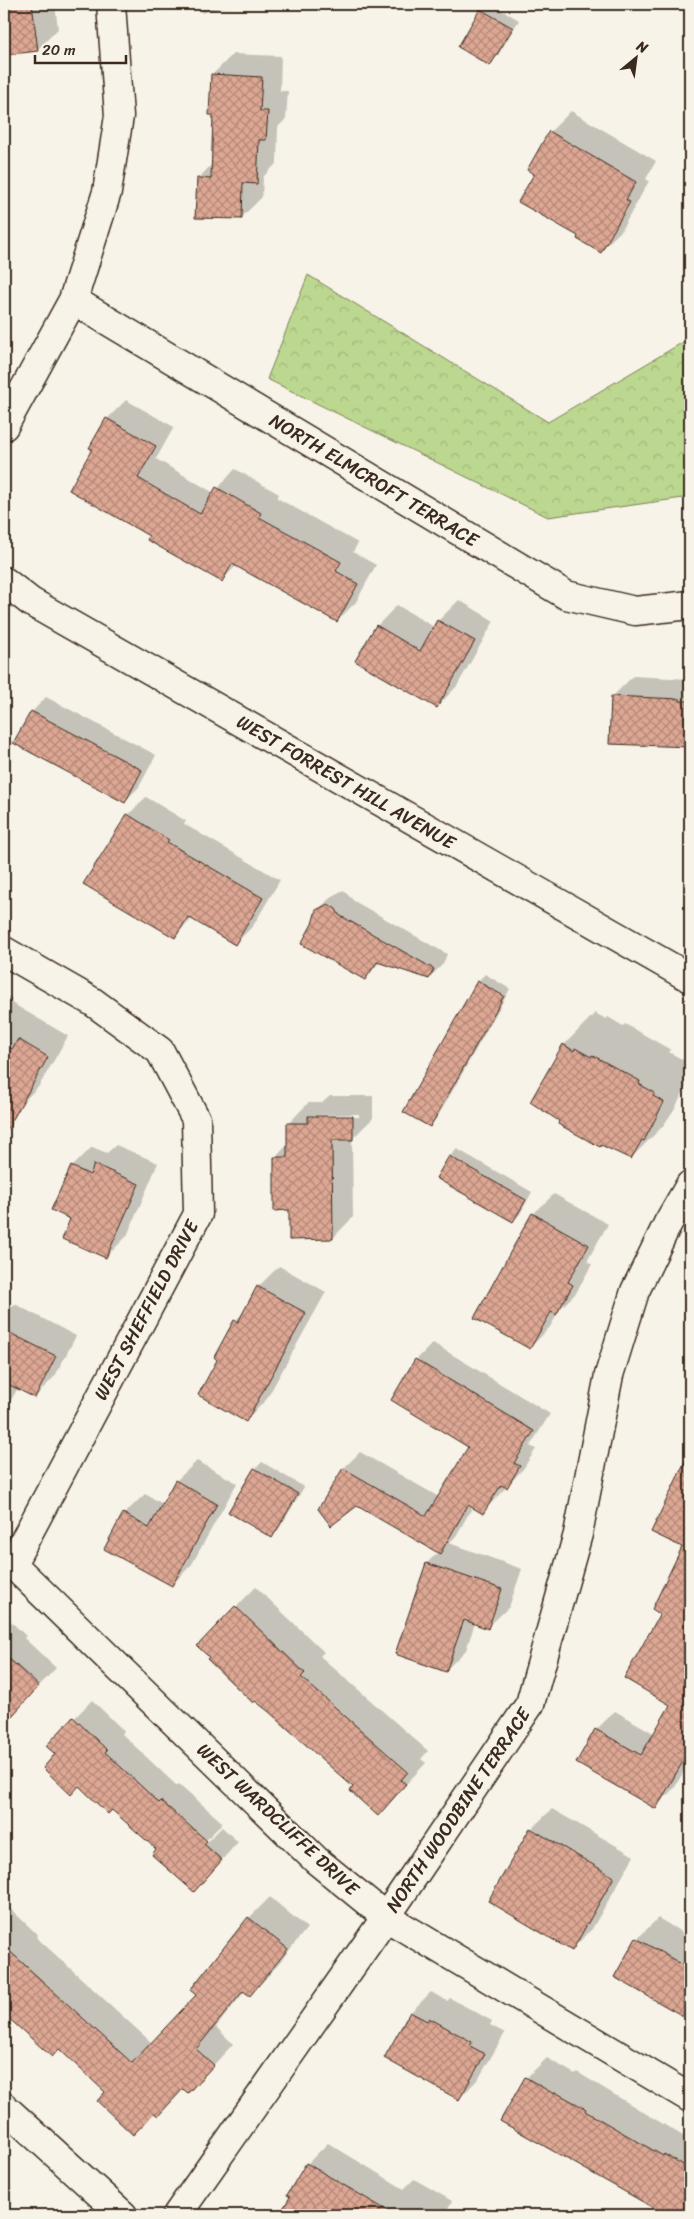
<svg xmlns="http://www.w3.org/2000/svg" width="694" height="2219" viewBox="0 0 694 2219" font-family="Sriracha,sans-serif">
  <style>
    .forest { fill: url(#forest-crowns); stroke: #7c8056 }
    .shadow { fill: #0003; fill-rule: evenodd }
    .building { fill: url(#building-cross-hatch); stroke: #3b2a1e }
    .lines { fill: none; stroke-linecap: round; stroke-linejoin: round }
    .minor-casing { stroke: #3b2a1e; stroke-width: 31 }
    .minor { stroke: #f7f3e8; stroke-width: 28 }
    .labels { text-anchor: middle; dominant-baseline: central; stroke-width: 4; stroke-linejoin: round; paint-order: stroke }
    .street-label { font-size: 19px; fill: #3b2a1e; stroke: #f7f3e8 }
  </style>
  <defs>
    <pattern id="forest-crowns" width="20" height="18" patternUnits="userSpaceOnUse" patternTransform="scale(1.25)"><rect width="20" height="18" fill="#bcd78f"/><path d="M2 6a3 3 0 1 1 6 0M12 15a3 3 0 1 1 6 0" fill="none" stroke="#a2b97b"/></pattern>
    <pattern id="building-cross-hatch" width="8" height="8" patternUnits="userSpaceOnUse" patternTransform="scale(1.25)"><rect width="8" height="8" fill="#dda794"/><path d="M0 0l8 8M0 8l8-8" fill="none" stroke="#b48878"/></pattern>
  </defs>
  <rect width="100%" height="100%" fill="#f7f3e8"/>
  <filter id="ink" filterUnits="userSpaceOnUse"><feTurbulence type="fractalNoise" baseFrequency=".02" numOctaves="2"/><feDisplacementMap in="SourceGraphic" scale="10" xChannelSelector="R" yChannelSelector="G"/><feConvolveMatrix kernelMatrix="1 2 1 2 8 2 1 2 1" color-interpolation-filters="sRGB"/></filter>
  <g filter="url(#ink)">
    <path class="forest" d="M 4,124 L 5,124 L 7,245 L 4,245 Z
      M 308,275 L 548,422 L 690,338 L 690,497 L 548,517 L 267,379 Z"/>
    <path class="shadow" d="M 4,4 L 55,4 L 58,29 L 37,50 L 4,54 Z
      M 200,4 L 235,4 L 202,13 Z
      M 487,4 L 491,4 L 519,20 L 497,57 L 490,64 L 460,46 L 481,9 Z
      M 233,54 L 281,56 L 280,91 L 288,91 L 286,119 L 278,127 L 277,163 L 263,177 L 262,197 L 241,218 L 198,179 L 212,164 L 215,114 L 212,75 Z
      M 571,111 L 656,161 L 646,179 L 649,181 L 621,231 L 600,251 L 580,236 L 536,174 L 550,132 Z
      M 126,400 L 174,427 L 156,459 L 214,493 L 235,469 L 279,494 L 277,498 L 358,543 L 353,552 L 376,565 L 356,602 L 337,621 L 237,565 L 221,581 L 150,535 L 94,449 L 107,419 Z
      M 459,600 L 494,621 L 457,686 L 437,707 L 377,626 L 397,605 L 434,627 L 438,621 Z
      M 633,676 L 690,679 L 690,746 L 611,743 L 613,696 Z
      M 46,697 L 156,755 L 139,787 L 125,801 L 32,712 Z
      M 146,797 L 186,821 L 184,824 L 280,880 L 253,926 L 235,944 L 192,919 L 175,936 L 128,815 Z
      M 343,890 L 354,901 L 447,954 L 443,964 L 429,978 L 380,962 L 364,979 L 313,924 L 317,911 L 332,896 Z
      M 485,974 L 510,989 L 437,1118 L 430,1125 L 405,1111 L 478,981 Z
      M 4,994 L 12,999 L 10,1002 L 68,1036 L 39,1086 L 19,1106 L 4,1097 Z
      M 595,1013 L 606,1019 L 608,1017 L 623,1026 L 625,1024 L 671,1050 L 669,1052 L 685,1061 L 684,1064 L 690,1067 L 690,1079 L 675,1108 L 663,1126 L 631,1158 L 564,1045 Z
      M 330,1096 L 373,1096 L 373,1118 L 352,1139 L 353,1217 L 333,1238 L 290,1209 L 275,1158 L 288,1144 L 288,1124 L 308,1103 L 322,1103 ZM 359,1114 L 359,1117 L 312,1117 L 314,1115 Z
      M 116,1145 L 158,1163 L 127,1236 L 106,1257 L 72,1218 L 72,1167 L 92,1147 L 107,1153 Z
      M 457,1149 L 532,1192 L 520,1214 L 513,1221 L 438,1178 L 450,1156 Z
      M 554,1194 L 608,1224 L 587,1261 L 592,1264 L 576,1293 L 561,1308 L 550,1327 L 530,1348 L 533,1214 Z
      M 279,1266 L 326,1292 L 266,1400 L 246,1420 L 219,1359 L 235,1321 L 245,1311 L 258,1287 Z
      M 15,1304 L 76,1336 L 55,1376 L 35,1397 L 18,1388 L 4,1412 L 4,1309 L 8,1311 Z
      M 433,1343 L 550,1414 L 530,1446 L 536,1449 L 523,1469 L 483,1512 L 473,1506 L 456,1536 L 449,1543 L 522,1569 L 509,1607 L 488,1627 L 475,1623 L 466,1650 L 445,1671 L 396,1653 L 427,1563 L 438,1552 L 344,1468 L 360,1452 L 439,1497 L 470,1446 L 416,1360 Z
      M 690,1458 L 690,1761 L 674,1788 L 656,1807 L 596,1730 L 615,1711 L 655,1734 L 671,1705 L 662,1613 L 684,1547 L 686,1462 Z
      M 197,1461 L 237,1483 L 192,1564 L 172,1585 L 124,1514 L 145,1494 L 163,1504 L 176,1481 Z
      M 262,1462 L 304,1487 L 279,1529 L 272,1536 L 255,1469 Z
      M 256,1587 L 324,1652 L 320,1656 L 428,1751 L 421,1759 L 426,1763 L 378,1814 L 355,1787 L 236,1607 Z
      M 4,1615 L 26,1636 L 24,1638 L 56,1668 L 4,1723 Z
      M 92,1700 L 124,1731 L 122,1734 L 177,1786 L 179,1784 L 223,1823 L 198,1848 L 200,1849 L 222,1827 L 238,1842 L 211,1872 L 158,1849 L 48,1746 Z
      M 552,1809 L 634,1856 L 592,1929 L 572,1949 L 531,1829 Z
      M 270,1897 L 307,1928 L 270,1974 L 250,1994 L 245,1991 L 216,2027 L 233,2044 L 208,2071 L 184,2088 L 107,2092 L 59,2047 L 52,2055 L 4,2012 L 4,1903 L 38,1935 L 36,1937 L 152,2043 L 197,1994 L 192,1990 L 249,1918 Z
      M 658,1918 L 690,1937 L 690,2018 L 616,1976 L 637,1939 Z
      M 431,1992 L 447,2001 L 450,1998 L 492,2021 L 490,2025 L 505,2033 L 479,2078 L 459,2099 L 385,2057 L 411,2012 Z
      M 547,2058 L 575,2074 L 577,2072 L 683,2136 L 685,2134 L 690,2137 L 690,2215 L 668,2215 L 502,2120 L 526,2078 Z
      M 328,2143 L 404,2189 L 414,2179 L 452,2201 L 444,2215 L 281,2215 L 307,2164 Z"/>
    <path class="building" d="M 4,4 L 32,4 L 38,51 L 4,55 Z
      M 480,9 L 513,28 L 490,66 L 458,47 Z
      M 211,74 L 262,77 L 260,111 L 268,111 L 266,140 L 259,140 L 257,184 L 243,183 L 242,219 L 195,218 L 197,178 L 211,179 L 213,115 L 209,115 Z
      M 549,131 L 636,182 L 626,200 L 630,202 L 601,253 L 577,239 L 578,236 L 518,202 L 534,174 L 527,170 Z
      M 106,418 L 156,446 L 138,478 L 200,514 L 216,487 L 261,513 L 259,517 L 341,562 L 336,571 L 358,584 L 337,622 L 232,564 L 222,582 L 147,540 L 149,536 L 69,490 L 92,449 L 89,448 Z
      M 437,620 L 475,641 L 437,708 L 355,661 L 376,625 L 420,651 Z
      M 611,696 L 680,699 L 680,701 L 690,701 L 690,747 L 609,744 Z
      M 31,711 L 142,770 L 125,803 L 13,743 Z
      M 127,814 L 169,840 L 167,842 L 263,898 L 235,945 L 188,917 L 175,938 L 83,884 Z
      M 328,904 L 336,909 L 339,915 L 434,969 L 429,979 L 377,962 L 365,980 L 301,944 L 312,924 L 316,910 Z
      M 477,981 L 504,996 L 430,1127 L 403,1112 Z
      M 18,1039 L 48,1057 L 4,1135 L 4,1044 L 12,1049 Z
      M 563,1044 L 574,1051 L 575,1048 L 591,1057 L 592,1055 L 640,1081 L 639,1084 L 655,1093 L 653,1096 L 664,1102 L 644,1141 L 642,1140 L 631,1159 L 601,1145 L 600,1147 L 558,1124 L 559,1121 L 530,1102 Z
      M 308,1116 L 353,1116 L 353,1140 L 332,1140 L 333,1239 L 289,1240 L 289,1210 L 274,1211 L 274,1157 L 287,1157 L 287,1123 L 308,1123 Z
      M 449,1156 L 526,1200 L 513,1222 L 436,1178 Z
      M 94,1164 L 139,1184 L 106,1258 L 62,1239 L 70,1219 L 51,1210 L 71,1166 L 90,1175 Z
      M 532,1213 L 589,1245 L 568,1282 L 573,1285 L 556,1315 L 551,1312 L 530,1349 L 474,1318 Z
      M 257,1286 L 306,1313 L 246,1422 L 198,1395 L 217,1360 L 214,1357 L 234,1320 L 238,1322 Z
      M 4,1330 L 56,1356 L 35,1398 L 4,1382 Z
      M 415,1359 L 534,1431 L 514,1463 L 520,1466 L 507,1488 L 501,1485 L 483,1514 L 468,1505 L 440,1554 L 357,1506 L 331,1526 L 318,1509 L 343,1468 L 426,1516 L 468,1447 L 391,1400 Z
      M 690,1451 L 690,1749 L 656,1809 L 576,1763 L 595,1729 L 641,1755 L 670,1705 L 624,1678 L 660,1614 L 652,1609 L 682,1547 L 651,1532 Z
      M 254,1468 L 298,1494 L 272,1538 L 228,1512 Z
      M 175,1480 L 217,1504 L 172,1586 L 104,1549 L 123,1513 L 149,1528 Z
      M 426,1563 L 502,1589 L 488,1629 L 464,1620 L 446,1672 L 395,1654 Z
      M 235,1606 L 305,1673 L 301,1677 L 408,1772 L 401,1780 L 406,1784 L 378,1816 L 350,1791 L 353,1787 L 268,1711 L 255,1701 L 253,1703 L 207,1659 L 209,1657 L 197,1646 Z
      M 4,1654 L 39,1686 L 4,1725 Z
      M 73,1717 L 107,1750 L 105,1752 L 159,1803 L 161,1801 L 207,1841 L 204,1844 L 222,1860 L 194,1892 L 152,1855 L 156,1849 L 112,1810 L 108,1814 L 79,1786 L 71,1795 L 43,1768 L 55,1754 L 46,1746 Z
      M 530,1828 L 614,1877 L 572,1951 L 488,1901 Z
      M 248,1917 L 288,1949 L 250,1996 L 243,1991 L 196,2049 L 214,2065 L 188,2093 L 183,2089 L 158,2116 L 154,2113 L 133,2135 L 97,2101 L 105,2092 L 59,2049 L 52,2057 L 4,2014 L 4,1946 L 132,2063 L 196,1995 L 190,1990 Z
      M 636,1938 L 690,1969 L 690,2020 L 614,1977 Z
      M 410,2012 L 427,2021 L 429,2018 L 472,2042 L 470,2046 L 485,2054 L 459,2100 L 384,2058 Z
      M 525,2077 L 554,2094 L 555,2092 L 586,2109 L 585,2111 L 663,2156 L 664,2154 L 690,2169 L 690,2215 L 666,2215 L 500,2121 Z
      M 306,2163 L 395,2215 L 279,2215 L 290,2197 L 287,2195 Z"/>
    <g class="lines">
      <defs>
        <path id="minor" d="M 73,300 L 566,595 L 635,611 L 690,605
          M 4,426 L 73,300 L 107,192 L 119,116 L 111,4
          M 4,581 L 31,602 L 690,978
          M 4,951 L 93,1002 L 160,1051 L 196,1119 L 198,1214 L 12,1564
          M 4,1556 L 316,1860 L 386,1917 L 690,2098
          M 4,2107 L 123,2215
          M 177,2215 L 386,1917 L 530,1704 L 578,1534 L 609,1375 L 635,1291 L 668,1223 L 690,1185"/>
      </defs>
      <use href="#minor" class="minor-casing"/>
      <use href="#minor" class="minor"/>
    </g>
  </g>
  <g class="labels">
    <g class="street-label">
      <text transform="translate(374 480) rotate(31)">NORTH ELMCROFT TERRACE</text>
      <text transform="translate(346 782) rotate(30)">WEST FORREST HILL AVENUE</text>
      <text transform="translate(146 1310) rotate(-62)">WEST SHEFFIELD DRIVE</text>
      <text transform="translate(458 1810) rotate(-56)">NORTH WOODBINE TERRACE</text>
      <text transform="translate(278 1819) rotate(43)">WEST WARDCLIFFE DRIVE</text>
    </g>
  </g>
  <rect width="694" height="2219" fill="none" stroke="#f7f3e8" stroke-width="20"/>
  <rect x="10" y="10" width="674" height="2199" fill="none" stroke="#3b2a1e" stroke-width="2" filter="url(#ink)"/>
  <g transform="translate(636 58) rotate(29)" stroke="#f7f3e8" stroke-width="4" paint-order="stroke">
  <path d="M0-4L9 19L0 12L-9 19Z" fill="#3b2a1e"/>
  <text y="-8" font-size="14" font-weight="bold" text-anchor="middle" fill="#3b2a1e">N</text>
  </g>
  <path d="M35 55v8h91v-8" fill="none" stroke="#3b2a1e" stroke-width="2.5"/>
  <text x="42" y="55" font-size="15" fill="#3b2a1e" stroke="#f7f3e8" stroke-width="4" paint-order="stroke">20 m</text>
</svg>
